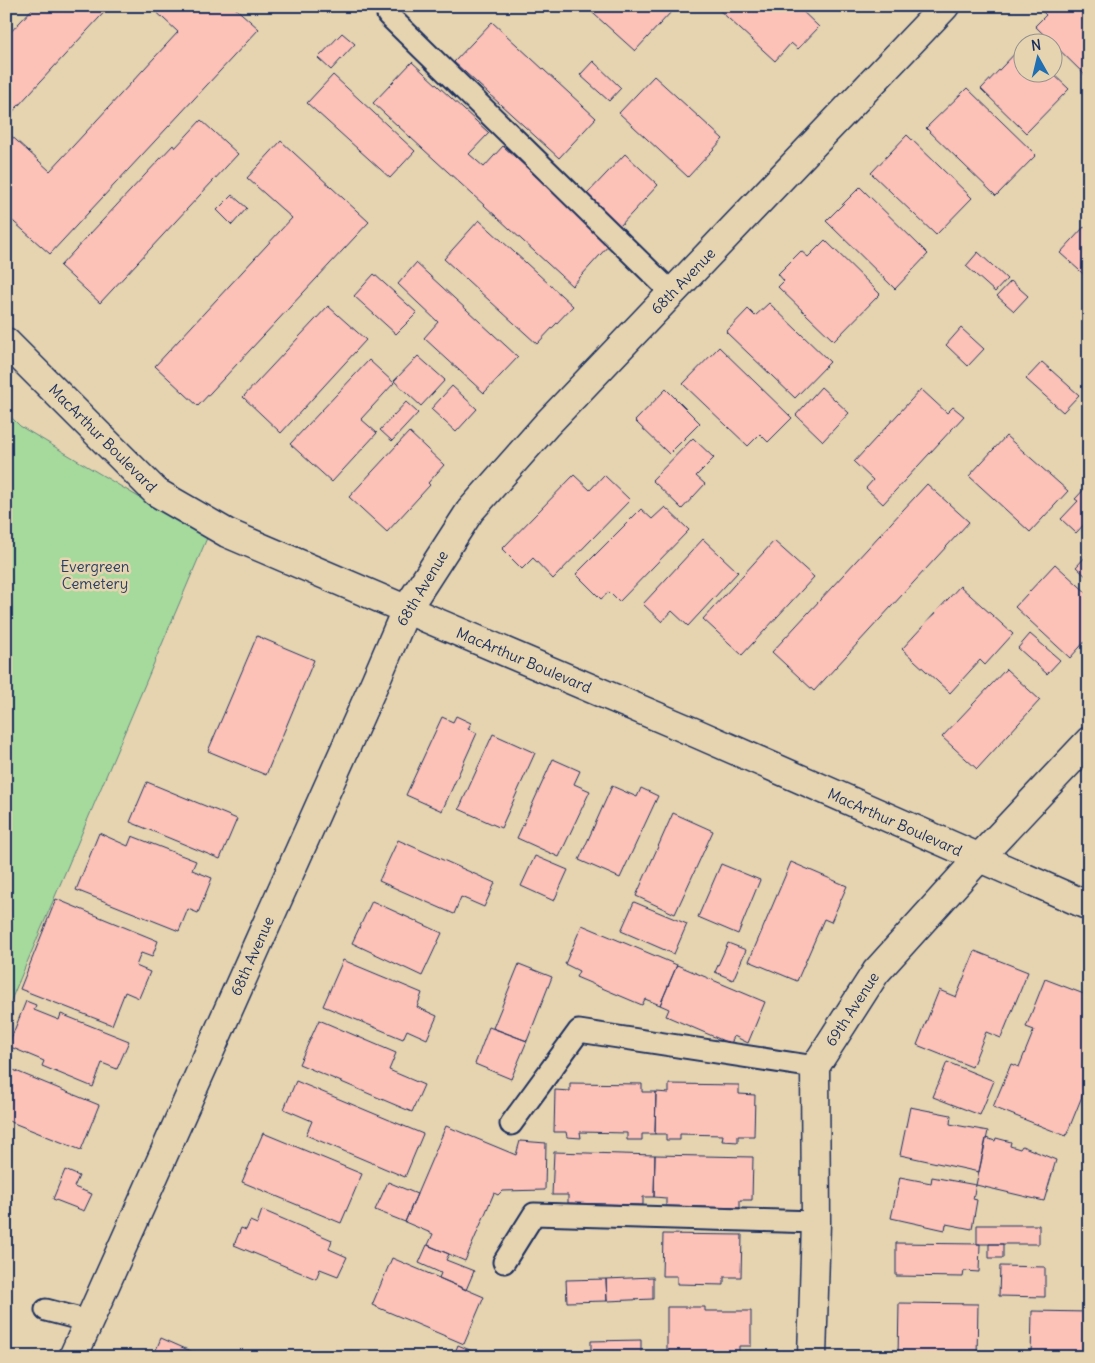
<svg xmlns="http://www.w3.org/2000/svg" width="1095" height="1363" viewBox="0 0 1095 1363" font-family="Delius,sans-serif">
  <style>
    .green { fill: #a6da9c; stroke: #60847d }
    .building { fill: #fcc1b7; stroke: #1b2f5e }
    .lines { fill: none; stroke-linecap: round; stroke-linejoin: round }
    .lane-casing { stroke: #1b2f5e; stroke-width: 25 }
    .street-casing { stroke: #1b2f5e; stroke-width: 31 }
    .secondary-casing { stroke: #1b2f5e; stroke-width: 31 }
    .lane { stroke: #e6d4b1; stroke-width: 21 }
    .street { stroke: #e6d4b1; stroke-width: 28 }
    .secondary { stroke: #e6d4b1; stroke-width: 28 }
    .labels { text-anchor: middle; dominant-baseline: central; stroke-width: 5; stroke-linejoin: round; paint-order: stroke }
    .street-label { font-size: 15px; fill: #1b2f5e; stroke: #e6d4b1 }
    .park-label { font-size: 15px; fill: #294064; stroke: #e6d4b1 }
  </style>
  <rect width="100%" height="100%" fill="#e6d4b1"/>
  <filter id="ink" filterUnits="userSpaceOnUse"><feTurbulence type="fractalNoise" baseFrequency=".02" numOctaves="2"/><feDisplacementMap in="SourceGraphic" scale="10" xChannelSelector="R" yChannelSelector="G"/><feConvolveMatrix kernelMatrix="1 2 1 2 8 2 1 2 1" color-interpolation-filters="sRGB"/></filter>
  <g filter="url(#ink)">
    <path class="green" d="M 6,412 L 20,426 L 207,538 L 6,1012 Z"/>
    <path class="building" d="M 35,6 L 110,6 L 6,119 L 6,37 Z
      M 150,6 L 233,6 L 259,29 L 50,254 L 6,215 L 6,131 L 50,171 L 178,32 Z
      M 585,6 L 667,6 L 672,11 L 635,51 Z
      M 719,6 L 797,6 L 819,27 L 798,49 L 791,43 L 775,61 L 717,8 Z
      M 1040,6 L 1080,6 L 1089,14 L 1089,79 L 1035,26 L 1046,15 L 1039,8 Z
      M 492,22 L 596,118 L 559,158 L 454,62 Z
      M 342,33 L 355,44 L 331,70 L 318,58 Z
      M 1022,46 L 1022,72 L 1051,72 L 1069,89 L 1026,133 L 981,89 Z
      M 593,61 L 621,88 L 609,101 L 580,75 Z
      M 412,62 L 489,133 L 469,154 L 484,167 L 503,146 L 610,244 L 572,286 L 373,103 Z
      M 333,75 L 415,151 L 390,178 L 307,103 Z
      M 654,76 L 723,139 L 688,177 L 619,113 Z
      M 967,88 L 1036,155 L 996,196 L 926,128 Z
      M 201,120 L 238,154 L 100,303 L 60,266 L 173,145 L 175,148 Z
      M 907,135 L 972,198 L 936,235 L 871,173 Z
      M 281,141 L 369,222 L 198,406 L 155,366 L 292,218 L 247,178 Z
      M 625,154 L 658,185 L 620,226 L 586,195 Z
      M 860,187 L 928,254 L 895,289 L 826,221 Z
      M 232,195 L 247,208 L 232,225 L 217,210 Z
      M 479,220 L 573,306 L 537,344 L 444,259 Z
      M 1084,227 L 1089,231 L 1089,279 L 1060,253 Z
      M 825,240 L 880,294 L 834,341 L 778,287 L 784,281 L 778,274 L 801,251 L 808,257 Z
      M 978,252 L 1007,279 L 995,292 L 966,266 Z
      M 416,263 L 518,357 L 484,393 L 424,338 L 438,322 L 398,284 Z
      M 374,274 L 417,313 L 396,334 L 354,296 Z
      M 1011,281 L 1028,296 L 1014,311 L 997,296 Z
      M 769,303 L 830,362 L 795,398 L 726,332 L 748,309 L 755,316 Z
      M 328,306 L 366,340 L 281,433 L 243,397 Z
      M 961,328 L 984,349 L 968,366 L 946,345 Z
      M 719,347 L 792,418 L 768,442 L 760,434 L 748,446 L 683,384 Z
      M 418,356 L 445,380 L 421,406 L 394,381 Z
      M 369,360 L 394,383 L 361,419 L 377,433 L 332,482 L 290,444 Z
      M 1042,362 L 1079,395 L 1063,412 L 1026,379 Z
      M 452,386 L 477,409 L 456,432 L 431,409 Z
      M 821,387 L 849,413 L 823,441 L 796,415 Z
      M 666,389 L 700,423 L 669,454 L 635,421 Z
      M 921,389 L 947,413 L 953,407 L 964,416 L 883,504 L 866,488 L 873,480 L 854,462 Z
      M 406,402 L 418,413 L 392,441 L 380,430 Z
      M 409,432 L 444,465 L 428,483 L 430,485 L 387,532 L 349,497 Z
      M 1006,436 L 1068,491 L 1030,532 L 969,476 Z
      M 693,438 L 714,458 L 696,476 L 705,484 L 682,509 L 652,480 Z
      M 574,475 L 590,490 L 604,475 L 630,500 L 553,579 L 533,558 L 522,569 L 502,549 Z
      M 927,484 L 969,522 L 814,691 L 772,652 Z
      M 1089,484 L 1089,519 L 1076,533 L 1061,519 L 1078,501 L 1075,499 Z
      M 665,507 L 689,530 L 619,602 L 609,592 L 601,599 L 576,574 L 641,509 L 652,519 Z
      M 703,539 L 738,572 L 688,626 L 672,611 L 662,622 L 643,604 Z
      M 774,541 L 814,577 L 742,655 L 703,619 Z
      M 1089,553 L 1089,579 L 1076,567 Z
      M 1055,564 L 1089,595 L 1089,637 L 1070,658 L 1015,607 Z
      M 960,586 L 1013,634 L 985,665 L 980,660 L 950,693 L 902,649 Z
      M 1030,634 L 1060,660 L 1047,674 L 1018,648 Z
      M 257,636 L 314,660 L 266,775 L 208,751 Z
      M 1006,669 L 1040,700 L 977,769 L 942,737 Z
      M 456,716 L 471,723 L 468,729 L 477,733 L 442,811 L 406,795 L 442,717 L 453,722 Z
      M 493,734 L 535,753 L 501,828 L 459,809 Z
      M 553,759 L 580,771 L 574,784 L 590,791 L 559,857 L 517,838 Z
      M 147,782 L 237,819 L 220,859 L 130,822 Z
      M 612,786 L 637,797 L 641,788 L 658,796 L 620,878 L 579,860 Z
      M 673,813 L 713,831 L 675,914 L 636,896 Z
      M 99,833 L 128,846 L 132,836 L 196,861 L 192,870 L 212,878 L 198,913 L 188,909 L 179,931 L 76,890 Z
      M 398,840 L 495,883 L 484,907 L 461,897 L 454,914 L 379,881 Z
      M 535,856 L 568,870 L 554,901 L 521,886 Z
      M 791,862 L 847,886 L 831,922 L 824,919 L 797,981 L 749,961 Z
      M 721,864 L 760,880 L 738,934 L 698,917 Z
      M 56,899 L 158,941 L 152,957 L 141,953 L 136,966 L 150,972 L 139,998 L 125,992 L 112,1025 L 20,989 Z
      M 372,901 L 442,933 L 422,976 L 352,943 Z
      M 634,902 L 687,924 L 674,954 L 621,931 Z
      M 582,925 L 677,965 L 660,1005 L 645,999 L 642,1005 L 576,977 L 579,971 L 565,964 Z
      M 728,943 L 746,950 L 733,980 L 715,972 Z
      M 975,951 L 1028,972 L 1001,1038 L 986,1032 L 972,1067 L 917,1045 L 939,990 L 956,997 Z
      M 343,960 L 422,993 L 417,1007 L 437,1016 L 427,1039 L 407,1030 L 403,1039 L 323,1006 Z
      M 519,964 L 552,977 L 527,1041 L 493,1028 Z
      M 677,965 L 765,1002 L 748,1043 L 734,1036 L 731,1044 L 666,1016 L 669,1009 L 660,1005 Z
      M 1045,979 L 1089,996 L 1089,1079 L 1066,1136 L 993,1107 L 1011,1064 L 1019,1067 L 1034,1030 L 1026,1027 Z
      M 26,1001 L 36,1005 L 34,1010 L 59,1020 L 61,1014 L 129,1041 L 117,1069 L 102,1063 L 93,1087 L 42,1066 L 44,1061 L 8,1046 Z
      M 319,1020 L 396,1053 L 389,1070 L 424,1085 L 412,1112 L 299,1064 Z
      M 489,1027 L 527,1041 L 511,1079 L 475,1064 Z
      M 947,1062 L 994,1081 L 980,1115 L 933,1097 Z
      M 6,1067 L 99,1105 L 81,1150 L 6,1120 Z
      M 296,1081 L 423,1134 L 405,1177 L 306,1135 L 312,1121 L 284,1109 Z
      M 570,1083 L 642,1084 L 642,1092 L 656,1092 L 655,1134 L 642,1134 L 642,1140 L 627,1140 L 627,1133 L 580,1132 L 581,1138 L 567,1137 L 566,1132 L 554,1132 L 555,1090 L 570,1091 Z
      M 669,1084 L 739,1085 L 739,1094 L 755,1095 L 754,1136 L 738,1136 L 738,1142 L 722,1141 L 723,1135 L 680,1134 L 680,1140 L 666,1140 L 666,1134 L 655,1134 L 656,1092 L 669,1093 Z
      M 910,1107 L 951,1115 L 950,1124 L 988,1131 L 979,1172 L 900,1155 Z
      M 446,1126 L 516,1155 L 520,1141 L 546,1143 L 545,1190 L 502,1191 L 498,1195 L 494,1193 L 465,1261 L 428,1245 L 433,1234 L 405,1222 Z
      M 263,1133 L 362,1174 L 341,1223 L 242,1182 Z
      M 986,1138 L 995,1141 L 996,1138 L 1011,1142 L 1010,1146 L 1020,1149 L 1022,1146 L 1056,1160 L 1044,1201 L 976,1185 Z
      M 554,1152 L 655,1155 L 654,1197 L 643,1197 L 643,1205 L 568,1203 L 568,1195 L 552,1195 Z
      M 655,1155 L 753,1157 L 752,1200 L 740,1200 L 740,1208 L 666,1206 L 666,1198 L 654,1197 Z
      M 65,1170 L 79,1176 L 74,1187 L 92,1194 L 84,1211 L 53,1199 Z
      M 900,1177 L 931,1183 L 932,1177 L 976,1185 L 973,1199 L 977,1200 L 972,1229 L 946,1224 L 945,1230 L 891,1218 Z
      M 388,1182 L 417,1194 L 405,1222 L 375,1210 Z
      M 262,1210 L 332,1240 L 329,1249 L 347,1257 L 338,1276 L 320,1269 L 316,1279 L 234,1245 L 241,1228 L 246,1230 L 250,1221 L 257,1224 Z
      M 977,1225 L 1039,1225 L 1039,1244 L 977,1244 Z
      M 663,1234 L 742,1235 L 741,1277 L 724,1277 L 724,1285 L 677,1284 L 677,1276 L 662,1276 Z
      M 896,1243 L 980,1244 L 979,1272 L 964,1271 L 963,1277 L 896,1276 Z
      M 989,1244 L 1003,1244 L 1003,1258 L 989,1258 Z
      M 427,1245 L 449,1254 L 446,1260 L 474,1271 L 466,1290 L 439,1278 L 441,1273 L 419,1263 Z
      M 392,1258 L 484,1297 L 464,1344 L 372,1305 Z
      M 1000,1266 L 1045,1267 L 1045,1297 L 999,1296 Z
      M 653,1277 L 653,1299 L 607,1301 L 606,1279 Z
      M 606,1279 L 607,1301 L 567,1302 L 566,1280 Z
      M 899,1303 L 978,1304 L 977,1357 L 898,1357 Z
      M 667,1307 L 705,1307 L 705,1311 L 751,1311 L 751,1346 L 739,1346 L 739,1357 L 667,1357 Z
      M 1032,1311 L 1089,1312 L 1089,1357 L 1031,1357 Z
      M 161,1338 L 204,1357 L 153,1357 Z
      M 641,1340 L 641,1357 L 591,1357 L 591,1341 Z
      M 458,1345 L 486,1357 L 453,1357 Z"/>
    <g class="lines">
      <defs>
        <path id="lane" d="M 388,15 L 672,293
          M 511,1124 L 579,1031 L 815,1067
          M 504,1262 L 534,1214 L 816,1222
          M 46,1310 L 88,1321"/>
        <path id="street" d="M 73,1357 L 375,682 L 406,610 L 470,511 L 547,424 L 945,6
          M 812,1357 L 816,1222 L 815,1067 L 876,972 L 978,859 L 1089,741"/>
        <path id="secondary" d="M 6,342 L 156,492 L 227,533 L 698,734 L 1089,906"/>
      </defs>
      <use href="#lane" class="lane-casing"/>
      <use href="#street" class="street-casing"/>
      <use href="#secondary" class="secondary-casing"/>
      <use href="#lane" class="lane"/>
      <use href="#street" class="street"/>
      <use href="#secondary" class="secondary"/>
    </g>
  </g>
  <g class="labels">
    <g class="street-label">
      <text transform="translate(683 281) rotate(-46)">68th Avenue</text>
      <text transform="translate(103 438) rotate(45)">MacArthur Boulevard</text>
      <text transform="translate(422 588) rotate(-59)">68th Avenue</text>
      <text transform="translate(524 660) rotate(23)">MacArthur Boulevard</text>
      <text transform="translate(895 822) rotate(24)">MacArthur Boulevard</text>
      <text transform="translate(252 956) rotate(-66)">68th Avenue</text>
      <text transform="translate(852 1009) rotate(-57)">69th Avenue</text>
    </g>
    <g class="park-label">
      <text x="95" y="566">Evergreen<tspan x="95" dy="17">Cemetery</tspan></text>
    </g>
  </g>
  <rect width="1095" height="1363" fill="none" stroke="#e6d4b1" stroke-width="25"/>
  <rect x="12" y="12" width="1070" height="1338" fill="none" stroke="#1b2f5e" stroke-width="2" filter="url(#ink)"/>
  <g transform="translate(1038 58) rotate(352)"><circle r="24" fill="#e6d4b1" stroke="#959290"/>
  <path d="M0-4L9 19L0 12L-9 19Z" fill="#1f6fb2"/>
  <text y="-8" font-size="14" font-weight="bold" text-anchor="middle" fill="#1b2f5e">N</text>
  </g>
</svg>
